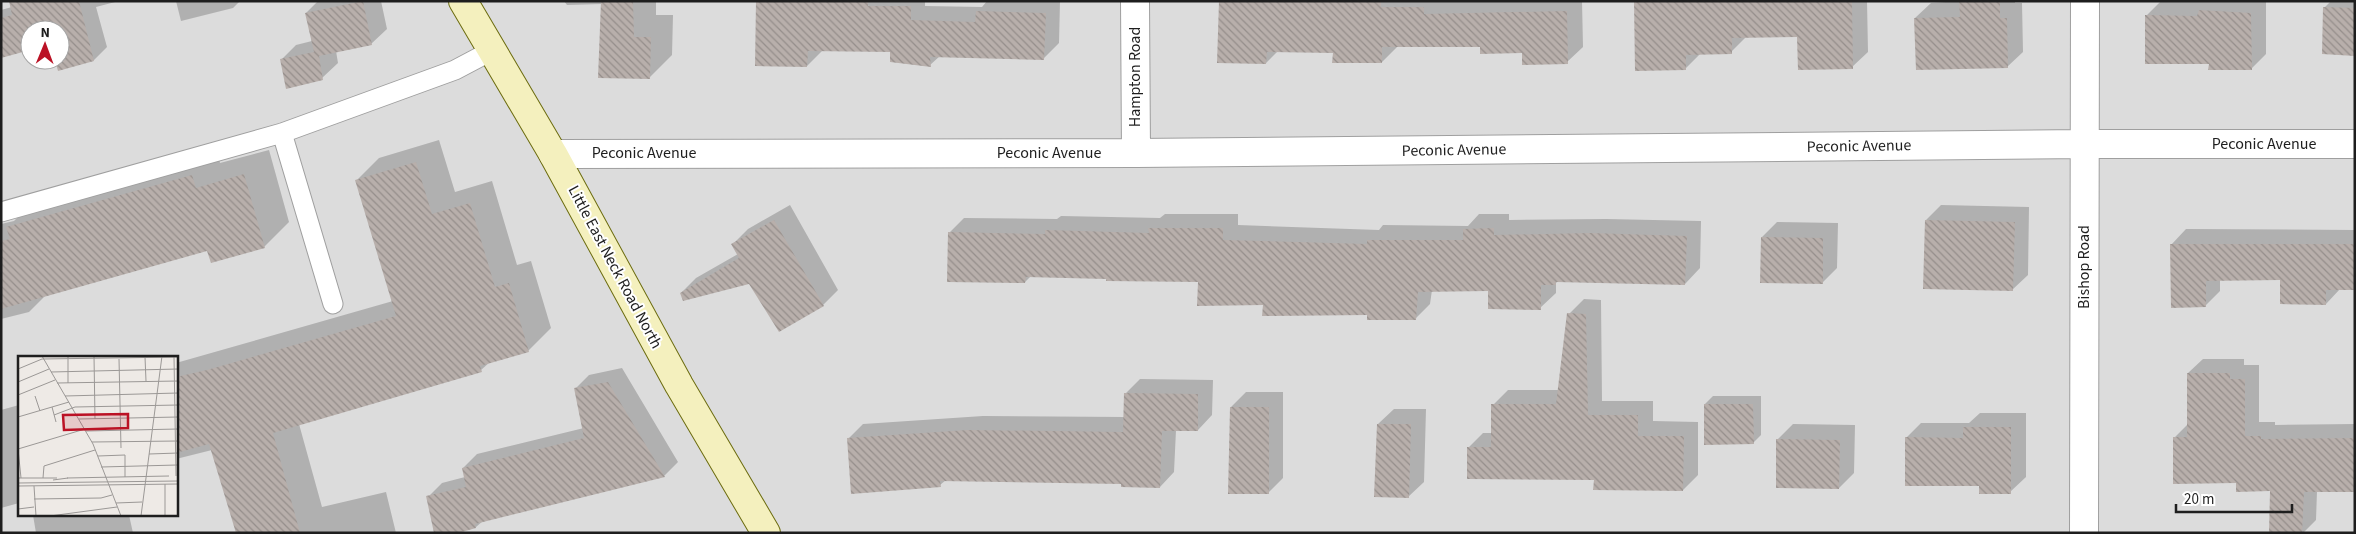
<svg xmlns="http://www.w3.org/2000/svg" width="2356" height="534" viewBox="0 0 2356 534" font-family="'Source Sans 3',sans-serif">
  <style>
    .residential { fill: #dcdcdc; fill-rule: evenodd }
    .shadow { fill: #0003 }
    .building { fill: url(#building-back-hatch) }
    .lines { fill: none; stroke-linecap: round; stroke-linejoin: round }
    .lane-casing { stroke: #9f9f9f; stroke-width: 21 }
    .street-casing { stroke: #9f9f9f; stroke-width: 30 }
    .secondary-casing { stroke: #6c6c0f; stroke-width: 30 }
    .lane { stroke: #fff; stroke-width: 19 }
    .street { stroke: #fff; stroke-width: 28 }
    .secondary { stroke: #f4f0be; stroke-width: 28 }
    .labels { text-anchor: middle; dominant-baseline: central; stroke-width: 4; stroke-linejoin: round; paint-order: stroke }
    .street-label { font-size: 16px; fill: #1e1e1e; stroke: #fff }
    .inset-road { fill: none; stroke: #9b9896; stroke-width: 1 }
    .view { fill: #bb1225; fill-opacity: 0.15; stroke: #bb1225; stroke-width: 2.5 }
    .inset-edge { fill: none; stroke: #1e1e1e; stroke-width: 2.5 }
  </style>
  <defs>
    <pattern id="building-back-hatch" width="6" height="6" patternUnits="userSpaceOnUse" patternTransform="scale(1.25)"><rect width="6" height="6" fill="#b8afab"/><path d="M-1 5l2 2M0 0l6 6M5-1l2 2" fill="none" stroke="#958e8b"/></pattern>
  </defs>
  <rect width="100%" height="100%" fill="#eeeae6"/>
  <path class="residential" d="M 1,1 L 2355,1 L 2355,533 L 1,533 ZM 30,30 L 60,30 L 60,60 L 30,60 ZM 19,358 L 176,358 L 176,515 L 19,515 Z"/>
  <path class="shadow" d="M 11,1 L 119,1 L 96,7 L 107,47 L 94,60 L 56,60 L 60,60 L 60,30 L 30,30 L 30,49 L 1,57 L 1,10 L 12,7 Z
    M 176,1 L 240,1 L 233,8 L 181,21 Z
    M 318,1 L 381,1 L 387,29 L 371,44 L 336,51 L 338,63 L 322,78 L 281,60 L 296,45 L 312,41 L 306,13 Z
    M 564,1 L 656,1 L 656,15 L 673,15 L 672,55 L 649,78 L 602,4 L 567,5 Z
    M 757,1 L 925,1 L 925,6 L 982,7 L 987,1 L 1060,1 L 1059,43 L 1044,58 L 940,56 L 930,65 L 891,51 L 823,50 L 807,66 Z
    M 1221,1 L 1582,1 L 1583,47 L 1567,62 L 1523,52 L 1481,46 L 1397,47 L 1382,62 L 1334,52 L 1278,51 L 1266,63 Z
    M 1636,1 L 1867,1 L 1868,52 L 1852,67 L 1798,36 L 1747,36 L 1731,52 L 1701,53 L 1686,68 Z
    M 1961,1 L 2015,1 L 2015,3 L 2022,3 L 2023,52 L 2007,67 L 1915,18 L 1931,3 Z
    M 2161,1 L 2266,1 L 2266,54 L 2251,69 L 2210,63 L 2146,16 Z
    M 2331,1 L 2355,1 L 2355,55 L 2325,7 Z
    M 439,140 L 455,192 L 492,181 L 517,265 L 531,261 L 551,328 L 528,351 L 490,362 L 481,370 L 299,424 L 322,507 L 386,492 L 396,533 L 237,533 L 212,450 L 176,459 L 176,363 L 393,301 L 357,180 L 379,158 Z
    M 217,150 L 220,163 L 269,150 L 289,222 L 264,247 L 208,250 L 45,296 L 29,312 L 1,319 L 1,224 L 14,221 L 32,203 Z
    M 790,205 L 838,290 L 823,305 L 749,283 L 681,293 L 696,278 L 738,254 L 733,244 L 748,229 Z
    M 1941,205 L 2029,207 L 2028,275 L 2012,290 L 1926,220 Z
    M 1165,214 L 1238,214 L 1238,225 L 1379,230 L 1383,225 L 1468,226 L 1479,214 L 1509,214 L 1509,220 L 1606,219 L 1701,221 L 1700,268 L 1685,284 L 1558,281 L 1556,283 L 1556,293 L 1540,308 L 1489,290 L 1432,290 L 1430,304 L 1415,319 L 1264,304 L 1199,280 L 1031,276 L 1025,282 L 949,233 L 964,218 L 1057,219 L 1061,216 L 1160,218 Z
    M 1777,222 L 1838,223 L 1837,268 L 1822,283 L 1762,237 Z
    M 2186,229 L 2355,230 L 2355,289 L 2340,289 L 2326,304 L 2282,278 L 2220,280 L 2220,291 L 2205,306 L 2171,245 Z
    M 1584,299 L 1601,300 L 1602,401 L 1653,401 L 1653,421 L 1698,422 L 1698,475 L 1683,490 L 1595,479 L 1468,448 L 1483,433 L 1492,433 L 1493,405 L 1508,390 L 1559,390 L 1569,314 Z
    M 2203,359 L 2244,359 L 2244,365 L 2259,365 L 2259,422 L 2275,422 L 2275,425 L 2355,424 L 2355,490 L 2317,491 L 2316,520 L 2303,533 L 2270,533 L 2271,490 L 2237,482 L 2175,437 L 2188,424 L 2188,373 Z
    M 622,368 L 678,462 L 664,476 L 483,521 L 476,527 L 453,533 L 428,497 L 442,483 L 465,477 L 463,468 L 477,454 L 584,428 L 575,389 L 589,375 Z
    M 1140,379 L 1213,380 L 1212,415 L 1198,430 L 1176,430 L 1174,472 L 1160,487 L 1123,483 L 946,480 L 940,485 L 848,439 L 863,424 L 983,416 L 1125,417 L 1125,394 Z
    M 1246,392 L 1283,392 L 1283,478 L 1268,493 L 1231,407 Z
    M 1713,396 L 1761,396 L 1761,435 L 1753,443 L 1705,404 Z
    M 19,405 L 19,503 L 1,508 L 1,410 Z
    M 1394,409 L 1426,409 L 1424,482 L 1408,497 L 1378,424 Z
    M 1980,413 L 2026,413 L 2026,477 L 2010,492 L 1906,438 L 1921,423 L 1969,423 Z
    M 1793,424 L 1855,425 L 1854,473 L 1839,488 L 1778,439 Z
    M 33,515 L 129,515 L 133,533 L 36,533 Z"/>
  <path class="building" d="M 9,1 L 79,1 L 94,61 L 58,71 L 55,60 L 60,60 L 60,30 L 30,30 L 30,50 L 1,58 L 1,18 L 12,15 Z
    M 363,1 L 372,45 L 319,56 L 323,80 L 286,89 L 280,59 L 314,52 L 305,13 Z
    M 601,1 L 633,1 L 634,37 L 651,37 L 650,79 L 598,78 Z
    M 756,1 L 868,1 L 868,6 L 911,6 L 911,20 L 975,22 L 976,11 L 1046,13 L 1044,60 L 930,57 L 931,67 L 890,62 L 890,52 L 808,51 L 807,67 L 755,66 Z
    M 1219,1 L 1381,1 L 1381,7 L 1424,7 L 1424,14 L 1567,11 L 1568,64 L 1522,65 L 1522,53 L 1480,54 L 1480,47 L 1382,47 L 1382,63 L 1332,63 L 1333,53 L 1267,52 L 1266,64 L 1217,63 Z
    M 1634,1 L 1852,1 L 1853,69 L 1798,70 L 1797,37 L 1732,38 L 1732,54 L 1686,55 L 1686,70 L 1635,71 Z
    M 1959,1 L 2000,1 L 2000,18 L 2007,18 L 2008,68 L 1916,70 L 1914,18 L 1960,17 Z
    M 2323,7 L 2355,8 L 2355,56 L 2322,54 Z
    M 2199,10 L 2251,13 L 2252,70 L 2208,70 L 2209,64 L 2145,64 L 2145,15 L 2197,16 Z
    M 416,162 L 432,214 L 470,203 L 495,287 L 509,283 L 529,352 L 480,366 L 482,372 L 273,433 L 300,533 L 236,533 L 209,444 L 176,453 L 176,377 L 207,370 L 396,316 L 355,180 Z
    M 244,174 L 265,248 L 211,263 L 207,251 L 1,309 L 1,241 L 10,239 L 6,227 L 192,175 L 196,188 Z
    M 774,220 L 824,306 L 779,332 L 749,284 L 683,301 L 680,293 L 739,258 L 731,244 Z
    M 1925,220 L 2015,222 L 2013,291 L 1923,289 Z
    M 1148,228 L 1223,228 L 1223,240 L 1367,244 L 1367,240 L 1463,240 L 1463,229 L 1494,228 L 1494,235 L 1590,233 L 1687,236 L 1685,285 L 1556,282 L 1556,285 L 1541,285 L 1541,310 L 1488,309 L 1488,291 L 1418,292 L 1416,320 L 1367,320 L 1367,315 L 1262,316 L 1263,305 L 1197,306 L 1198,282 L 1106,281 L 1106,279 L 1026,277 L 1025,283 L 947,282 L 948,232 L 1045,234 L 1045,230 L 1149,233 Z
    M 1761,237 L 1823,238 L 1823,284 L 1760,283 Z
    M 2170,244 L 2355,244 L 2355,290 L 2326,290 L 2326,305 L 2280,304 L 2280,280 L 2206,281 L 2206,307 L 2171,308 Z
    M 1567,313 L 1586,314 L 1588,415 L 1638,415 L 1638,436 L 1684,436 L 1683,491 L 1593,490 L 1594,480 L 1467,479 L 1467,447 L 1491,447 L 1491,404 L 1556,404 Z
    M 2187,373 L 2230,373 L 2230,379 L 2245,379 L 2245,436 L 2261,436 L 2261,439 L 2355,438 L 2355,492 L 2304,492 L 2302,533 L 2269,533 L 2270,491 L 2236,492 L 2236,483 L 2173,484 L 2173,437 L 2187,437 Z
    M 608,382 L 665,477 L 475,524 L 476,528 L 458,533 L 434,533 L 426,496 L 466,487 L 462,468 L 584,438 L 574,388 Z
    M 1124,393 L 1198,394 L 1198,431 L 1162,431 L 1160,488 L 1121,487 L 1121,484 L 940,481 L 941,487 L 851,494 L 847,438 L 968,430 L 1123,432 Z
    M 1704,404 L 1753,404 L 1754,444 L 1704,445 Z
    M 1230,407 L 1269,407 L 1269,494 L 1228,494 Z
    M 1377,424 L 1411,424 L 1409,498 L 1374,497 Z
    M 1963,427 L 2011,427 L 2011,494 L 1979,494 L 1979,486 L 1905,486 L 1905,437 L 1963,438 Z
    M 1776,439 L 1840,440 L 1839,489 L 1776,488 Z"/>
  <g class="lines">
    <defs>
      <path id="lane" d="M 282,133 L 333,304
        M 1,212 L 282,133 L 455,70 L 491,51"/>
      <path id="street" d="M 1135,1 L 1136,153
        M 553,154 L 1136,153 L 2084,144 L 2355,144
        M 2084,533 L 2085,1"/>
      <path id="secondary" d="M 463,1 L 553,154 L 679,385 L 766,533"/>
    </defs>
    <use href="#lane" class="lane-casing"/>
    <use href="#street" class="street-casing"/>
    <use href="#secondary" class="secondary-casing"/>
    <use href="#lane" class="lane"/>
    <use href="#street" class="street"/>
    <use href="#secondary" class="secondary"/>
  </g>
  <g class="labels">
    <g class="street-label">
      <text transform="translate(1135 77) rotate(-90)">Hampton Road</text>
      <text x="2264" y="144">Peconic Avenue</text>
      <text transform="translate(1859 146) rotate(-1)">Peconic Avenue</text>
      <text transform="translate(1454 150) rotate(-1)">Peconic Avenue</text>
      <text x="644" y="153">Peconic Avenue</text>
      <text x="1049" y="153">Peconic Avenue</text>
      <text transform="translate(615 267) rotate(62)">Little East Neck Road North</text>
      <text transform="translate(2084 267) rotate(-90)">Bishop Road</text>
    </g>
  </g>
  <g transform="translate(18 356)">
    <rect width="160" height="160" fill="#eeeae6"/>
    <path class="inset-road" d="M 24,0 L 75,88 L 103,160M 50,0 L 50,27M 76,0 L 77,63M 127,1 L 128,25M 156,1 L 158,120M 101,3 L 103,92M 0,13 L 24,3 L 160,1M 33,16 L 160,13M 0,26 L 31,13M 39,27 L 160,25M 0,39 L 37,24M 17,40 L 22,55M 47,40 L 160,37M 34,51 L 38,66M 36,59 L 57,51 L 160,49M 0,61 L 51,46M 61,63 L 160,61M 68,75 L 160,73M 74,86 L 160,85M 0,93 L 67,73M 0,93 L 3,122M 131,98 L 160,97M 80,100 L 107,99 L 107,121M 83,111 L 159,109M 0,122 L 39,122M 25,122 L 26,110 L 77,94M 49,122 L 151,120M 35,124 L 50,122M 0,127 L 160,125M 147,128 L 147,160M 0,130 L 160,128M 16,130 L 18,160M 16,143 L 83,142 L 94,139M 98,147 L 124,146M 0,153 L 16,151M 32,160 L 99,151M 123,160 L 144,0"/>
    <path class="view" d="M 110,58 L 110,72 L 46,74 L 45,59 Z"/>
    <rect width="160" height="160" class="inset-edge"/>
  </g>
  <rect width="2356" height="534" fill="none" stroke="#1e1e1e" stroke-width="5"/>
  <g transform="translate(45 45) rotate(1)"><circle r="24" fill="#ffffff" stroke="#a5a5a5"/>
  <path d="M0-4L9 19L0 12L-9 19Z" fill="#bb1225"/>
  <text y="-8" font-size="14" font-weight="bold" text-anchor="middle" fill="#1e1e1e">N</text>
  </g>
  <path d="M2176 504v8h116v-8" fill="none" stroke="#1e1e1e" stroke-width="2.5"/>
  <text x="2184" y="504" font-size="15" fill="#1e1e1e" stroke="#ffffff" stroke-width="4" paint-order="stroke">20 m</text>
</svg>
